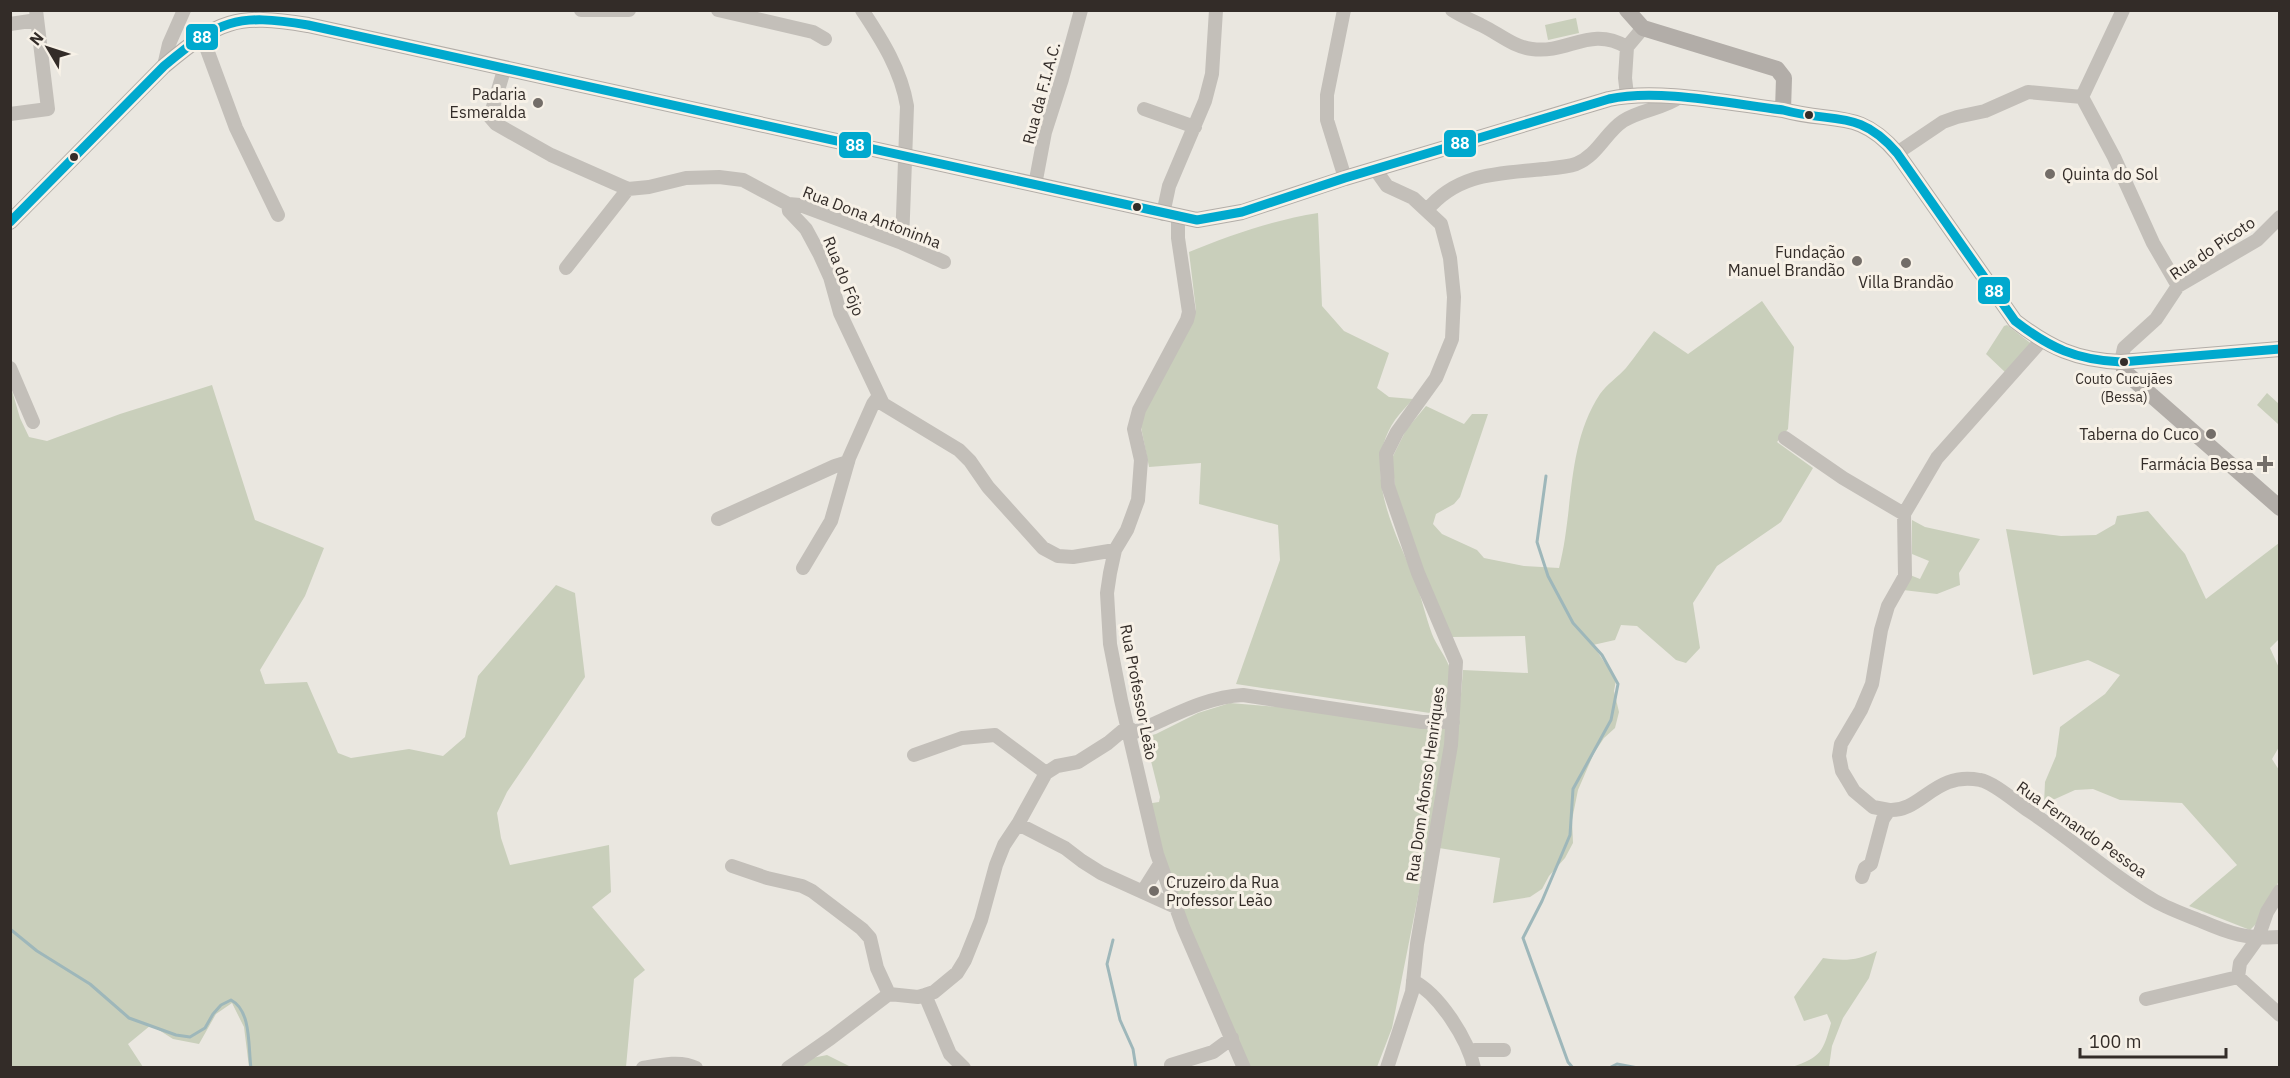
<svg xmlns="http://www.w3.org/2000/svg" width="2290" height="1078" viewBox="0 0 2290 1078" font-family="'IBM Plex Sans',sans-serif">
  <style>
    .green { fill: #c9cfbb }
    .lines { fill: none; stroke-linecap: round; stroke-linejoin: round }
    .stream { stroke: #9eb7ba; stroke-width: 3 }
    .minor { stroke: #c3bfb9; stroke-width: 14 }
    .major { stroke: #b2ada8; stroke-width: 16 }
    .bus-1-casing { stroke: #f7f1e7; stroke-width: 14 }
    .bus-1 { stroke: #00a9ce; stroke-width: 9 }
    .poi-dot { fill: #736d68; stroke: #f7f1e7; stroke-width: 2 }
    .bus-dot { fill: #332c28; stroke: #f7f1e7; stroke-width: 2 }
    .labels { text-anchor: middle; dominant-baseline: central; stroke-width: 6; stroke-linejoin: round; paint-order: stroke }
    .bus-label { font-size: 14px; fill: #332c28; stroke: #f7f1e7 }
    .street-label { font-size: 16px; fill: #332c28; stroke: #f7f1e7 }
    .poi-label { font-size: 16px; fill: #332c28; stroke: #f7f1e7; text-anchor: end }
    .line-badge { stroke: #f7f1e7; stroke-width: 2 }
    .badge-label { font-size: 16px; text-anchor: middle; font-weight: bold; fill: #fff }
  </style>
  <rect width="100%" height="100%" fill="#eae7e0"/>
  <path class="green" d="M 1576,18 L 1579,33 L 1548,40 L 1545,25 Z
    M 1318,213 L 1322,306 L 1344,331 L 1389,353 L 1377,388 L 1389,397 L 1413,399 C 1407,406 1400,413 1395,420 C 1361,469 1394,530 1414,577 C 1421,595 1425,615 1432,634 C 1436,645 1445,655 1449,666 C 1454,679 1448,703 1443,715 L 1236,684 L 1280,560 L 1278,525 L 1199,504 L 1201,463 L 1149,467 L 1140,422 L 1196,310 L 1189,252 C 1230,235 1274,220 1318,213 Z
    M 1762,301 L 1794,347 L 1788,429 L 1777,442 L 1813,468 L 1781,522 L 1717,566 L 1693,603 L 1700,648 L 1686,663 L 1676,660 L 1637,626 L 1621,625 L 1615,640 L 1593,645 L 1616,680 L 1614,691 L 1619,712 L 1615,728 L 1604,738 L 1594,753 L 1578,790 L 1572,820 L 1573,843 L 1565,858 L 1549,876 L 1542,889 L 1530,897 L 1493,903 L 1500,858 L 1439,848 L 1461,694 L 1463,670 L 1528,673 L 1525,636 L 1452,637 L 1438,610 L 1396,496 L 1392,458 L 1406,430 L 1426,406 L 1464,424 L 1472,414 L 1488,414 L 1460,497 L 1454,504 L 1436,514 L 1433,524 L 1442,534 L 1477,550 L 1484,558 L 1524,566 L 1559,568 C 1574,511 1566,445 1600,394 C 1607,384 1618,377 1626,368 C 1636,356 1644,343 1654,331 L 1688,354 Z
    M 2007,325 L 2033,345 L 2006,373 L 1986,354 L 2004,326 Z
    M 212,385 L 255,520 L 324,548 L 305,596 L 260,670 L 265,684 L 307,682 L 338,753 L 351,758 L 409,749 L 443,756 L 465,737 L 478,676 L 556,585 L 575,593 L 585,677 L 507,792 L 497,813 L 501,838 L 510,865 L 609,845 L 611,892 L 592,907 L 645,970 L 634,979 L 626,1067 L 249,1067 L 244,1027 L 232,1003 L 216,1014 L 199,1044 L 173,1039 L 151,1025 L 128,1044 L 143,1067 L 11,1067 L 11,387 L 20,418 L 29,437 L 47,441 L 120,414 Z
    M 2267,393 L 2279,404 L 2278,424 L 2257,405 Z
    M 2148,511 L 2185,554 L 2206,599 L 2279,543 L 2279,639 L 2270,648 L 2280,670 L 2279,747 L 2272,759 L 2279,770 L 2279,881 L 2256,924 L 2250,930 L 2189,906 L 2237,865 L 2182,803 L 2120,800 L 2093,789 L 2075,790 L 2044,804 L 2045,782 L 2056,756 L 2060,727 L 2105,694 L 2120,675 L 2088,660 L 2033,675 L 2006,529 L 2061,536 L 2096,535 L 2115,524 L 2117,516 Z
    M 1912,520 L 1925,527 L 1980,539 L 1959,573 L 1960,585 L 1937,594 L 1903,590 L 1910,575 L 1920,579 L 1929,561 L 1912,554 Z
    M 1230,703 L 1325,711 L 1448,728 L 1434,816 L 1392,1028 L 1377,1067 L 1250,1067 L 1203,966 L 1146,804 L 1159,802 L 1160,797 L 1145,737 L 1156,734 L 1198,713 Z
    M 1877,951 L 1869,978 L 1843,1018 L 1832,1046 L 1829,1067 L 1792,1067 C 1821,1057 1823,1052 1831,1023 L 1827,1014 L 1804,1021 L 1794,997 L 1823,958 C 1843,961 1858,961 1877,951 Z
    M 827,1055 L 851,1067 L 798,1068 L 812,1058 Z"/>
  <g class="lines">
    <path class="stream" d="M 1546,476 L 1537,542 L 1548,576 L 1573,623 L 1602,655 L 1618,684 L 1611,720 L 1573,789 L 1570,835 L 1542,901 L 1523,938 L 1568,1062 L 1573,1068
      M 10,929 L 37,951 L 90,984 L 129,1018 L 176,1035 L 190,1037 L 205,1028 L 213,1014 L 221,1005 L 231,1000 C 252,1011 248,1048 251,1068
      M 1113,940 L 1107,964 L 1120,1020 L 1133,1049 L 1136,1068
      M 1609,1068 L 1617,1064 L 1638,1068"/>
    <path class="minor" d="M 581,10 L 629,10
      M 718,10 L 813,32 L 825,39
      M 862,10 C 882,40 901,70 907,106 L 902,243
      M 1344,10 L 1327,95 L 1327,120 L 1345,178
      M 1452,10 C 1461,16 1471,20 1481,25 C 1498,33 1513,47 1532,49 C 1568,54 1590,25 1627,47
      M 2123,10 L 2082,97 L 2114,157 L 2153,243 L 2178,286
      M 10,24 L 37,20
      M 202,36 L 236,128 L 278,215
      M 164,66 L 169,44 L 184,10
      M 504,70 L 490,117 L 496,124 L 551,155 L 628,189 L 649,187 L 686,178 L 719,177 L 743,180 L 788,204 L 789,211 L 806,229 L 820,255 L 830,277 L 840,313 L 883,404 L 959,450 L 970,461 L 988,487 L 1043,548 L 1058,556 L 1073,557 L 1115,550
      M 1627,95 L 1625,78 L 1627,47 L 1643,28
      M 1144,109 L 1195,127
      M 10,114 L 48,109 L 36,10
      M 1897,153 L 1943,122 L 1957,117 L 1985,111 L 2028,92 L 2082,97
      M 1375,169 L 1387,186 L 1413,198 L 1441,224 L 1450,258 L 1454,297 L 1452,339 L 1436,378 L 1397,432 L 1386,454 L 1388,486 L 1418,573 L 1456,662 L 1451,745 L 1417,944 L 1412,992 L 1387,1068
      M 1035,185 L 1045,132 L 1062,79 L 1081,10
      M 788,204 L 800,205 L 902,243 L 944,262
      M 1427,210 C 1459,172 1499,174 1544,169 C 1554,168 1567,167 1576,164 C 1598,155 1605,133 1623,121 C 1640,110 1665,108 1678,98
      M 1163,214 L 1169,186 L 1205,101 L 1212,74 L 1216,10
      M 1178,217 L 1178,238 L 1189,312 L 1187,320 L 1139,410 L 1134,429 L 1141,460 L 1138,500 L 1127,530 L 1115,550 L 1110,573 L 1107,593 L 1110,644 L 1121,700 L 1157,854 L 1183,927 L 1244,1068
      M 566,268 L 628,189
      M 2121,362 L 2124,348 L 2156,319 L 2178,286 L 2257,240 L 2280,217
      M 10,368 L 33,422
      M 1785,438 L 1843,478 L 1904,514
      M 718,519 L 835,466 L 848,462
      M 803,568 L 831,521 L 849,458 L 873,404 L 879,396
      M 914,755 L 962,738 L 995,735 L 1046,773
      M 1889,810 C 1922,812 1934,771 1980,780 C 1993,782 2017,803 2029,811 C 2072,839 2110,875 2155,901 C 2169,909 2186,915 2201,921 C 2231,934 2246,939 2280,937
      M 1018,824 L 1065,848 L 1082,861 L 1101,873 L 1176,907
      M 732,866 L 767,878 L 802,886 L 812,891 L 862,929 L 870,938 L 877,968 L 889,994
      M 1862,877 L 1865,868 L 1871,864 L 1883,819 L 1889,810 L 1873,807 L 1854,791 L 1842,771 L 1839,756 L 1841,744 L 1861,710 L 1872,684 L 1881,630 L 1888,606 L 1905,576 L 1904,514 L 1937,458 L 2041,341
      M 1143,891 L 1160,864
      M 2280,891 L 2267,912 L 2258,938 L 2240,963 L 2238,977 L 2280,1015
      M 1413,981 C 1439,994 1468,1039 1474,1068
      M 925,995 L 950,1054 L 964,1068
      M 2146,999 L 2238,977
      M 1469,1052 L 1475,1050 L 1504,1050
      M 1171,1065 L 1213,1052 L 1232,1038
      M 643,1068 C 659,1065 681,1060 696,1068
      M 788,1068 L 831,1038 L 889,994 L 918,997 L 925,995 L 934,992 L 957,973 L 965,960 L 981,920 L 996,865 L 1004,845 L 1018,824 L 1046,773 L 1057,766 L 1078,762 L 1108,743 L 1127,727 L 1135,732 C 1170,718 1204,697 1243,695 L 1422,722 L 1453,722"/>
    <path class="major" d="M 1627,10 L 1643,28 L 1777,69 L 1784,78 L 1783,110
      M 10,222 L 164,66 C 219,20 236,13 308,25 L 1197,220 L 1242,212 L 1345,178 L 1609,99 C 1658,88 1732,104 1783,110 C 1833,124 1859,108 1897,153 L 2015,321 C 2050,348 2076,360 2121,362 L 2280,349
      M 2121,362 L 2126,373 L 2280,508"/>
    <defs>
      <path id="bus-1" d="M 10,222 L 164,66 C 219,20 236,13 308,25 L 1197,220 L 1242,212 L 1345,178 L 1609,99 C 1658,88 1732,104 1783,110 C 1833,124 1859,108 1897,153 L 2015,321 C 2050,348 2076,360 2121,362 L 2280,349"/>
    </defs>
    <use href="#bus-1" class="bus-1-casing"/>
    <use href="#bus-1" class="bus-1"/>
  </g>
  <g class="poi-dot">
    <circle cx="538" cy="103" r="6"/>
    <circle cx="2050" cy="174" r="6"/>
    <circle cx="1857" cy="261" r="6"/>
    <circle cx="1906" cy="263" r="6"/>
    <circle cx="2211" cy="434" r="6"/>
    <path d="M2262 455h6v6h6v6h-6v6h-6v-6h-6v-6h6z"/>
    <circle cx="1154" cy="891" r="6"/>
  </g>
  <g class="bus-dot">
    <circle cx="1809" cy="115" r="5"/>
    <circle cx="74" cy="157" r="5"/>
    <circle cx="1137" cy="207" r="5"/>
    <circle cx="2124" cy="362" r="5"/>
  </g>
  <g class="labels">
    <g class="bus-label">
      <text x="2124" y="379">Couto Cucujães<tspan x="2124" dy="18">(Bessa)</tspan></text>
    </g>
    <g class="street-label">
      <text transform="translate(1041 93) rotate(-75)">Rua da F.I.A.C.</text>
      <text transform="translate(872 217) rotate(21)">Rua Dona Antoninha</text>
      <text transform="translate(2212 248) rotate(-34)">Rua do Picoto</text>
      <text transform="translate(844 276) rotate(68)">Rua do Fôjo</text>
      <text transform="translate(1139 692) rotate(79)">Rua Professor Leão</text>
      <text transform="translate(1425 784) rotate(-82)">Rua Dom Afonso Henriques</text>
      <text transform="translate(2082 829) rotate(35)">Rua Fernando Pessoa</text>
    </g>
    <g class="poi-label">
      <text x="526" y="94">Padaria<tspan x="526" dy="18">Esmeralda</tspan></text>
      <text x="2062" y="174" text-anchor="start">Quinta do Sol</text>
      <text x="1845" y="252">Fundação<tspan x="1845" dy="18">Manuel Brandão</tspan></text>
      <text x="1906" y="282" text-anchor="middle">Villa Brandão</text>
      <text x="2199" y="434">Taberna do Cuco</text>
      <text x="2253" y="464">Farmácia Bessa</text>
      <text x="1166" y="882" text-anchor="start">Cruzeiro da Rua<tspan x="1166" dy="18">Professor Leão</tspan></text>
    </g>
  </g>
  <g class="line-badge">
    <rect x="185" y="23" width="34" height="28" rx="6" fill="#00a9ce"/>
    <rect x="1443" y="129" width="34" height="29" rx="6" fill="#00a9ce"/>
    <rect x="838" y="131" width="34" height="28" rx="6" fill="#00a9ce"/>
    <rect x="1977" y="276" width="34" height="29" rx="6" fill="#00a9ce"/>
  </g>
  <g class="badge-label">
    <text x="202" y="43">88</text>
    <text x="1460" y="149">88</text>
    <text x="855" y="151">88</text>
    <text x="1994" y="297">88</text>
  </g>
  <rect width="2290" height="1078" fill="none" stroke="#332c28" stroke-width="24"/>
  <g transform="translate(48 48) rotate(309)" stroke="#f7f1e7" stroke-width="4.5" paint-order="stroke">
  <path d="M0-4.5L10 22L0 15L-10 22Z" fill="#332c28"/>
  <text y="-9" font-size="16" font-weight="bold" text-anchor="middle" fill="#332c28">N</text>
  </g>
  <path d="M2080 1048v9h146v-9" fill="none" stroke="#332c28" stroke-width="3"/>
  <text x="2089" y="1048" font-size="18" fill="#332c28" stroke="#f7f1e7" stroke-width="4.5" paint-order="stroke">100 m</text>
</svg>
